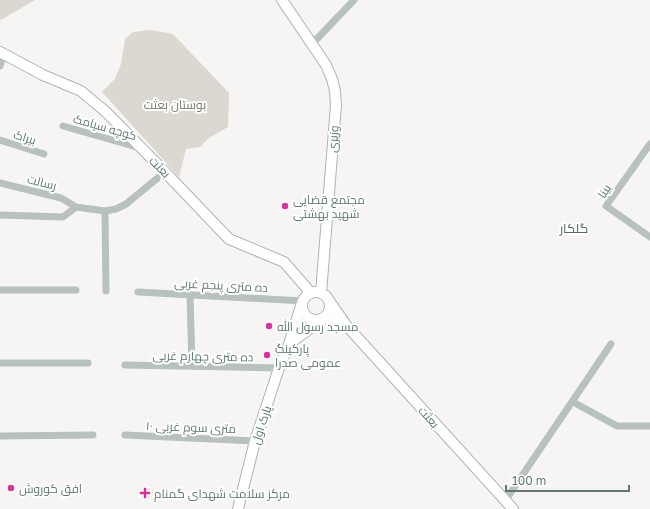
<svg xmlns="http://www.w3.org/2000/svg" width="650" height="509" viewBox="0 0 650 509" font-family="'Golos Text',Cairo,sans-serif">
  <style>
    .green { fill: #dad8d1 }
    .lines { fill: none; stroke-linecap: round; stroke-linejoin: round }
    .secondary-casing { stroke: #aab6b1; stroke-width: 12 }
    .street { stroke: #b7c1bd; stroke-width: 7 }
    .secondary { stroke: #fff; stroke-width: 10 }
    .poi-dot { fill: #db309d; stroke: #fff; stroke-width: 1.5 }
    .labels { text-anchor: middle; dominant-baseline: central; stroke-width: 4; stroke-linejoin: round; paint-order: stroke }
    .park-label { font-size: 12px; fill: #767562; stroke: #fff }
    .street-label { font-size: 12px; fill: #5e786e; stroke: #fff }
    .poi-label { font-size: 12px; fill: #5e786e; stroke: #fff; text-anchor: start }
    .neighbourhood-label { font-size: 13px; fill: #556961; stroke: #fff }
  </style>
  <rect width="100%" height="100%" fill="#f7f5f4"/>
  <path class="green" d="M 0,0 L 35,0 L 1,20 L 0,19 Z
    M 150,30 L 173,34 L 229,93 L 228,127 L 209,138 L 200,147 L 186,149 L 179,177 L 102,92 L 115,79 L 121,64 L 125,39 L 133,32 Z"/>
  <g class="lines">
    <defs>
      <path id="secondary" d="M 282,0 L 326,65 L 332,79 L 335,91 L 336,105 L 321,293
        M 0,52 L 43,75 L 81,91 L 106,112 L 165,172 L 229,239 L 284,262 L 311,293
        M302 306a14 14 0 1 1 28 0a14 14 0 1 1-28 0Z
        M 330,302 L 346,325 L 513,509
        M 289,344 L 324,318 L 346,325
        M 238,509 L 255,441 L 279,368 L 289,344 L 302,303"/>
    </defs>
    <use href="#secondary" class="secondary-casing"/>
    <path class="street" d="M 312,44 L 354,0
      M 0,66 L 3,55
      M 63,126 L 140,148
      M 0,140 L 44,154
      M 650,144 L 606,206 L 650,237
      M 0,183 L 61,198 L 76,207 L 105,211 L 116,209 L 126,204 L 165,172
      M 105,211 L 106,291
      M 0,215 L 63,217 L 76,207
      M 0,290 L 76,290
      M 138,292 L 303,301
      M 190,295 L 192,366
      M 0,363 L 88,363
      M 125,365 L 279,368
      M 573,402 L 617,426 L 650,426
      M 125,435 L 255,441
      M 0,436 L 93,435
      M 505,501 L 611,344"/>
    <use href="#secondary" class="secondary"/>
  </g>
  <g class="poi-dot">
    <circle cx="285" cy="206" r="4"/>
    <circle cx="269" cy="326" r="4"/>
    <circle cx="267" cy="355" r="4"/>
    <circle cx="11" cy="488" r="4"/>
    <path d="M143 487h4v4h4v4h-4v4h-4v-4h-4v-4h4z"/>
  </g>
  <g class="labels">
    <g class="park-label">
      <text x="175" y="104">بوستان بعثت</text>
    </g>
    <g class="street-label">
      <text transform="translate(105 127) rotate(16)">کوچه سیامک</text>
      <text transform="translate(25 137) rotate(17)">بیراک</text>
      <text transform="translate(333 139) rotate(-85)">وزیری</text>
      <text transform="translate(160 167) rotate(46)">بعثت</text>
      <text transform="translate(42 182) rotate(14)">رسالت</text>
      <text transform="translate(604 191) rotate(-59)">بینا</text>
      <text transform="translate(221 285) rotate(3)">ده متری پنجم غربی</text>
      <text transform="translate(203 356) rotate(1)">ده متری چهارم غربی</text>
      <text transform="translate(429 417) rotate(48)">بعثت</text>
      <text transform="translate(261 425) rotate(-72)">پارک اول</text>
      <text transform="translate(191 427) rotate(2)">۱۰ متری سوم غربی</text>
    </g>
    <g class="poi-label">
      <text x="293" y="199">مجتمع قضایی<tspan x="293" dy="14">شهید بهشتی</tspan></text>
      <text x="277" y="326">مسجد رسول الله</text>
      <text x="275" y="348">پارکینگ<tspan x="275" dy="14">عمومی صدرا</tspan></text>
      <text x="19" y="488">افق کوروش</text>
      <text x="154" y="493">مرکز سلامت شهدای گمنام</text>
    </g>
    <g class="neighbourhood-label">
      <text x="574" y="228">گلکار</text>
    </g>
  </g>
  <path d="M506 485v6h123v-6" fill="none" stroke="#5e786e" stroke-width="2"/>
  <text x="512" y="485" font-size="12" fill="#5e786e" stroke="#ffffff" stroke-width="3" paint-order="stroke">100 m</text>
</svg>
